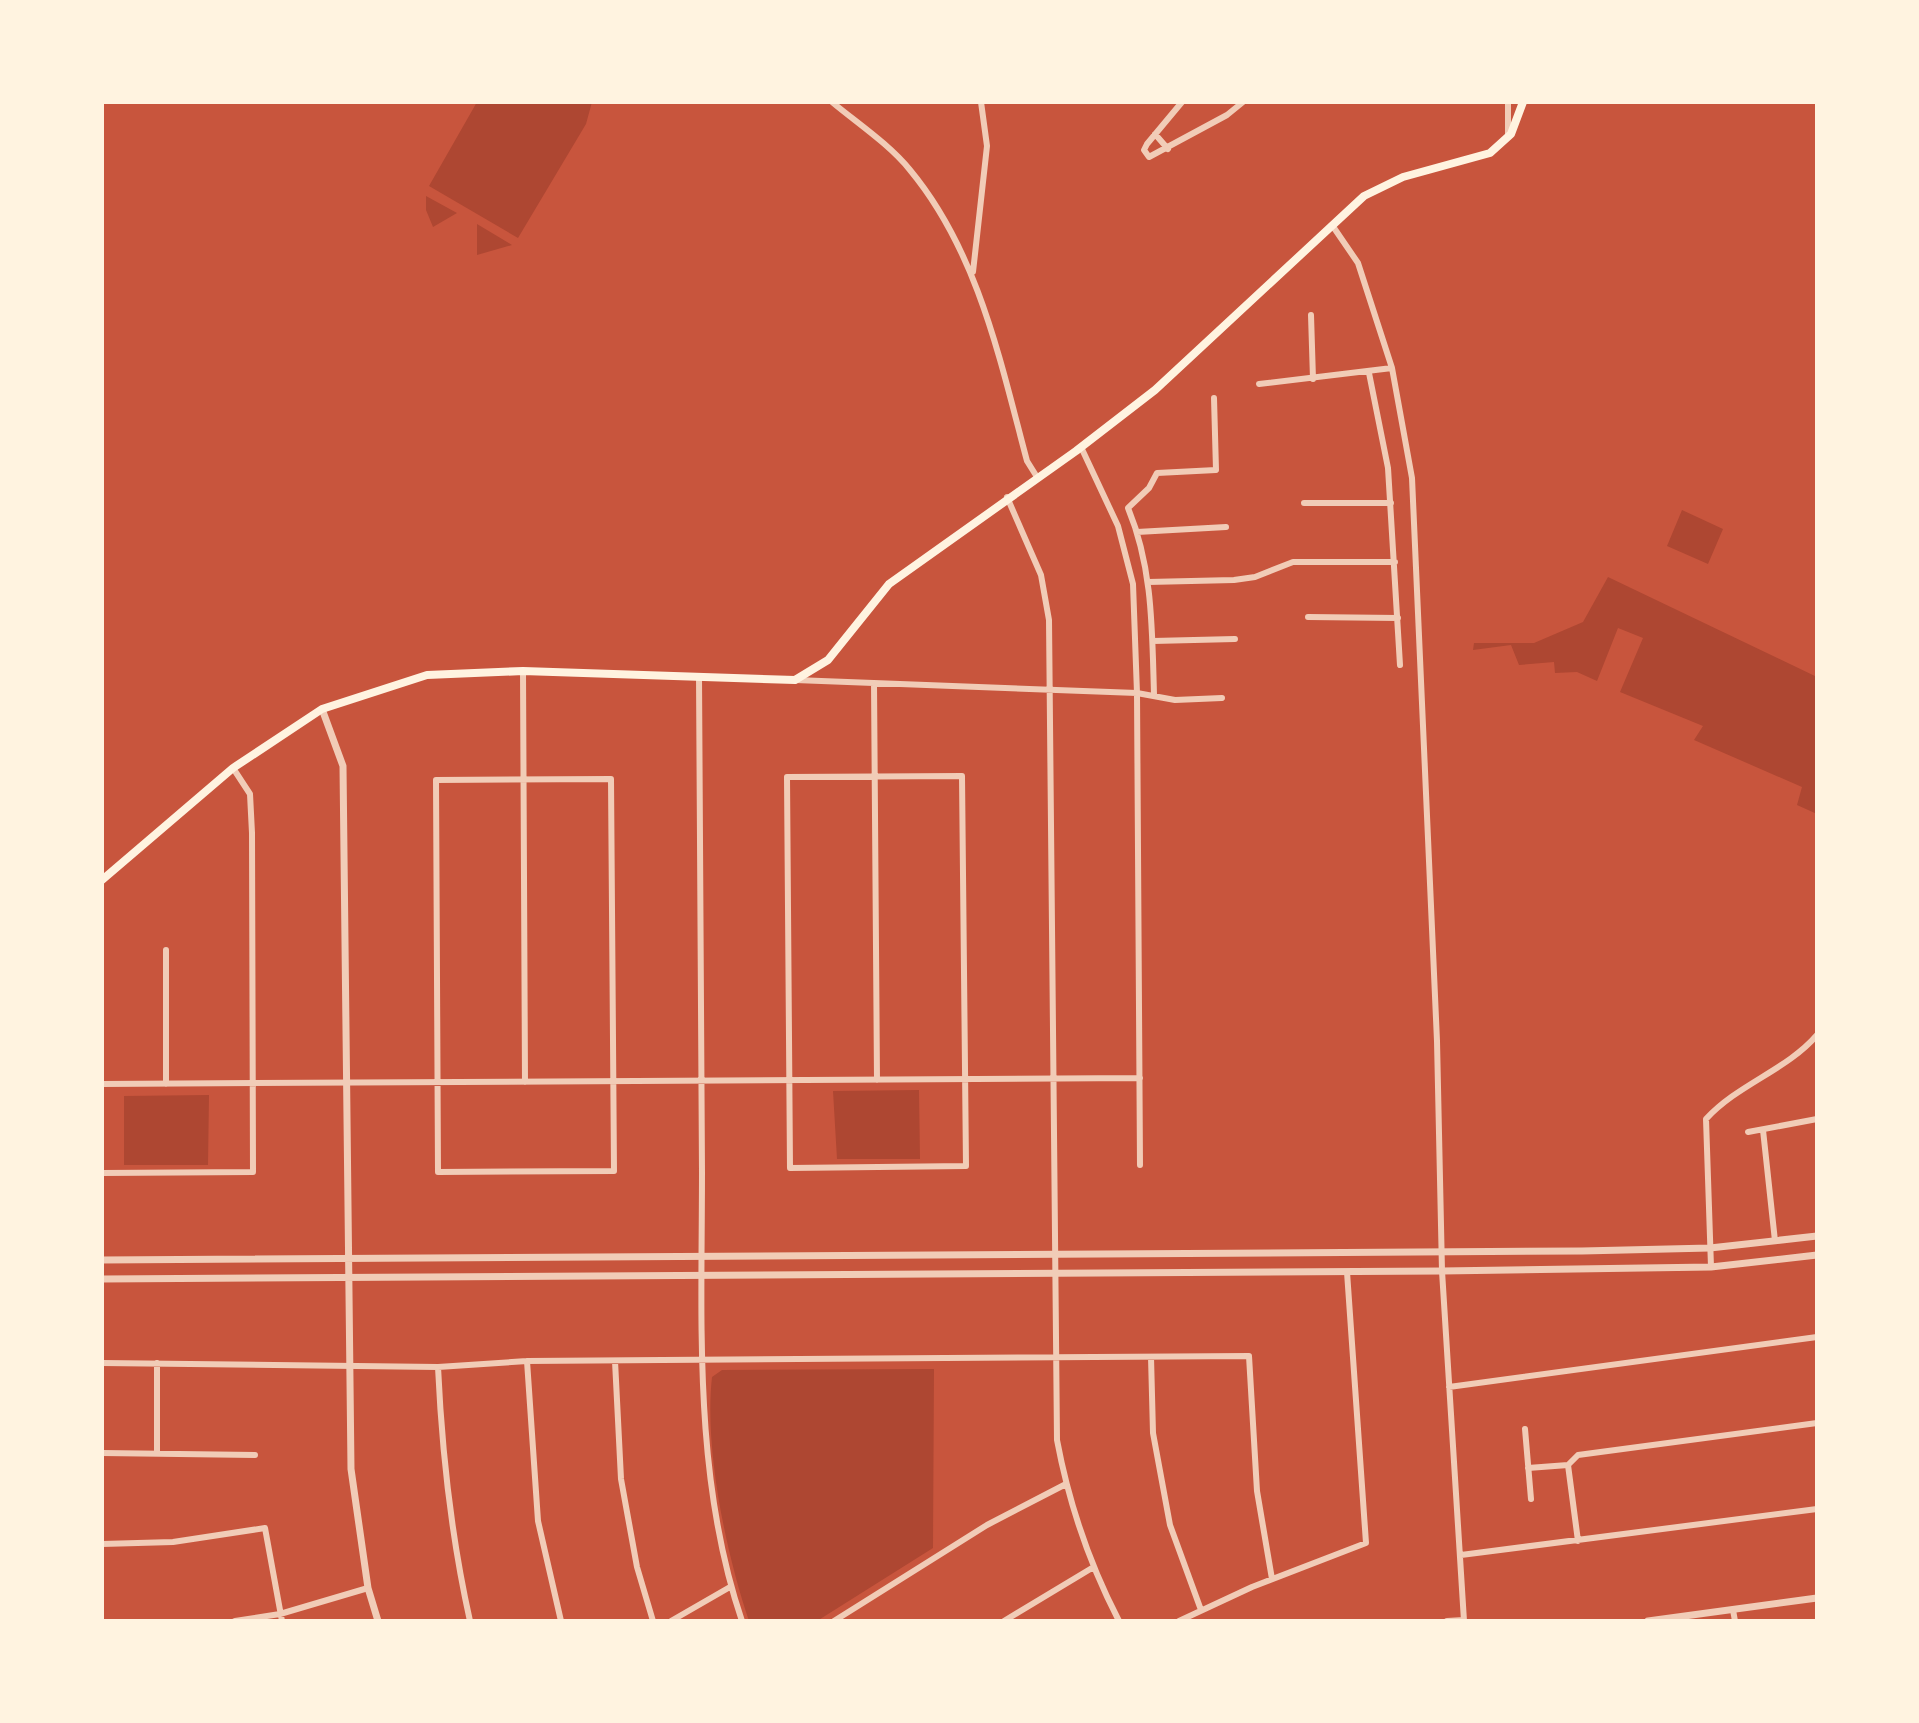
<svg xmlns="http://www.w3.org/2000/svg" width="1919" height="1723" viewBox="0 0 1919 1723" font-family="'Sofia Sans Condensed',sans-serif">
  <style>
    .green { fill: #ae4732 }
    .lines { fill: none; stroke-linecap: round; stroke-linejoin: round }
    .minor { stroke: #f1ccb7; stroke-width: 6 }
    .tertiary { stroke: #f1ccb7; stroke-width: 7 }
    .secondary { stroke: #fff3e0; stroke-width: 8 }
  </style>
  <rect width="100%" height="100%" fill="#c8553d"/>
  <path class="green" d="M 477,102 L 592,102 L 586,124 L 518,238 L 429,186 Z
    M 426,196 L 457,213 L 433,227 L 426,210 Z
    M 477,224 L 512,245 L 477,255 Z
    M 1682,510 L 1723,529 L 1708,564 L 1667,546 Z
    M 1608,577 L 1817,677 L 1817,814 L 1797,805 L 1802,787 L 1694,740 L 1703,726 L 1620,692 L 1643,638 L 1618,628 L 1597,681 L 1577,672 L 1555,673 L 1554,662 L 1519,665 L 1511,645 L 1473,650 L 1474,643 L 1534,643 L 1583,622 Z
    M 919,1090 L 920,1159 L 837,1159 L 833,1091 Z
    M 209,1095 L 208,1165 L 124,1165 L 124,1096 Z
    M 934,1369 L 933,1548 L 817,1621 L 749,1621 C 726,1553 704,1448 712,1377 L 722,1370 Z"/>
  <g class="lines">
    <path class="minor" d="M 832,102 C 857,123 889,144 910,170 C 978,252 1000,360 1027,461 L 1037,477
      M 1182,102 L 1147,144 L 1144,150 L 1149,157 L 1227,115 L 1243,102
      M 1155,134 L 1168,149
      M 1508,137 L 1508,102
      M 1332,225 L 1358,263 L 1392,368 L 1412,478 L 1437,1041 L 1442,1271 L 1464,1621
      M 973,272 L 987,146 L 981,102
      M 1311,315 L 1313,379
      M 1369,373 L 1388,468 L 1400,665
      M 1259,384 L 1392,368
      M 1081,447 L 1118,526 L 1133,584 L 1137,693 L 1140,1165
      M 1007,497 L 1041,575 L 1049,620 L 1057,1440 C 1069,1504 1089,1563 1119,1621
      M 1304,503 L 1391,503
      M 1137,532 L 1226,527
      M 1148,582 L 1234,580 L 1255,577 L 1293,562 L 1395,562
      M 1308,617 L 1398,618
      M 1153,641 L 1235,639
      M 523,671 L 525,1082
      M 699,676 C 700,841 702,1006 702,1172 C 702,1321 693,1477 742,1621
      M 795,680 L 1137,693 L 1175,700 L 1222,698
      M 874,683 L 877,1080
      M 1154,694 C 1152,630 1153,568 1128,508 L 1149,488 L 1157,473 L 1216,470 L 1214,398
      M 962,776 L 966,1166 L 790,1168 L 787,777 Z
      M 611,779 L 614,1171 L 438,1172 L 436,780 Z
      M 166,950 L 166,1084
      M 102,1084 L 1140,1078
      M 1763,1130 L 1775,1241
      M 1748,1132 L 1817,1119
      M 102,1173 L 253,1172 L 252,833 L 250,794 L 233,768
      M 1711,1267 L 1706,1119 C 1738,1084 1787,1070 1817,1035
      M 1151,1357 L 1153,1433 L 1170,1525 L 1201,1610
      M 527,1361 L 538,1521 L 561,1621
      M 615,1361 L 621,1479 L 637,1567 L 653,1621
      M 102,1363 L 438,1367 L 527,1361 L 1249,1356 L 1257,1491 L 1272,1579
      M 157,1363 L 157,1453
      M 438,1367 C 442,1453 451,1536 470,1621
      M 1449,1387 L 1817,1337
      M 1525,1429 L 1531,1499
      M 102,1453 L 255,1455
      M 1528,1468 L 1568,1465
      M 1578,1541 L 1568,1465 L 1578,1455 L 1817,1423
      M 102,1544 L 173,1542 L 265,1528 L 282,1621
      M 1461,1555 L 1817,1509
      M 1733,1610 L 1735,1621
      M 235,1621 L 280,1614 L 368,1588
      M 671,1621 L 730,1587
      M 834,1621 L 987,1525 L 1066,1484
      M 1004,1621 L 1092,1568
      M 1179,1621 L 1252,1587 L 1366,1543 L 1347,1272
      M 1447,1621 L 1464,1620"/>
    <path class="tertiary" d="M 322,709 L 343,766 L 351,1469 L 368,1588 L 378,1621
      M 102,1260 L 1582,1251 L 1710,1248 L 1817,1236
      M 102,1279 L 1442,1271 L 1711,1267 L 1817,1255
      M 1648,1621 L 1817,1598"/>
    <path class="secondary" d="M 102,880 L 233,768 L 322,709 L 427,675 L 523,671 L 795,680 L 828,660 L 889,584 L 1076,451 L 1155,390 L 1364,196 L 1403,177 L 1490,153 L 1511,134 L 1523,102"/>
  </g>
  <rect width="1919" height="1723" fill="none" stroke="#fff3e0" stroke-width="208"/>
</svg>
